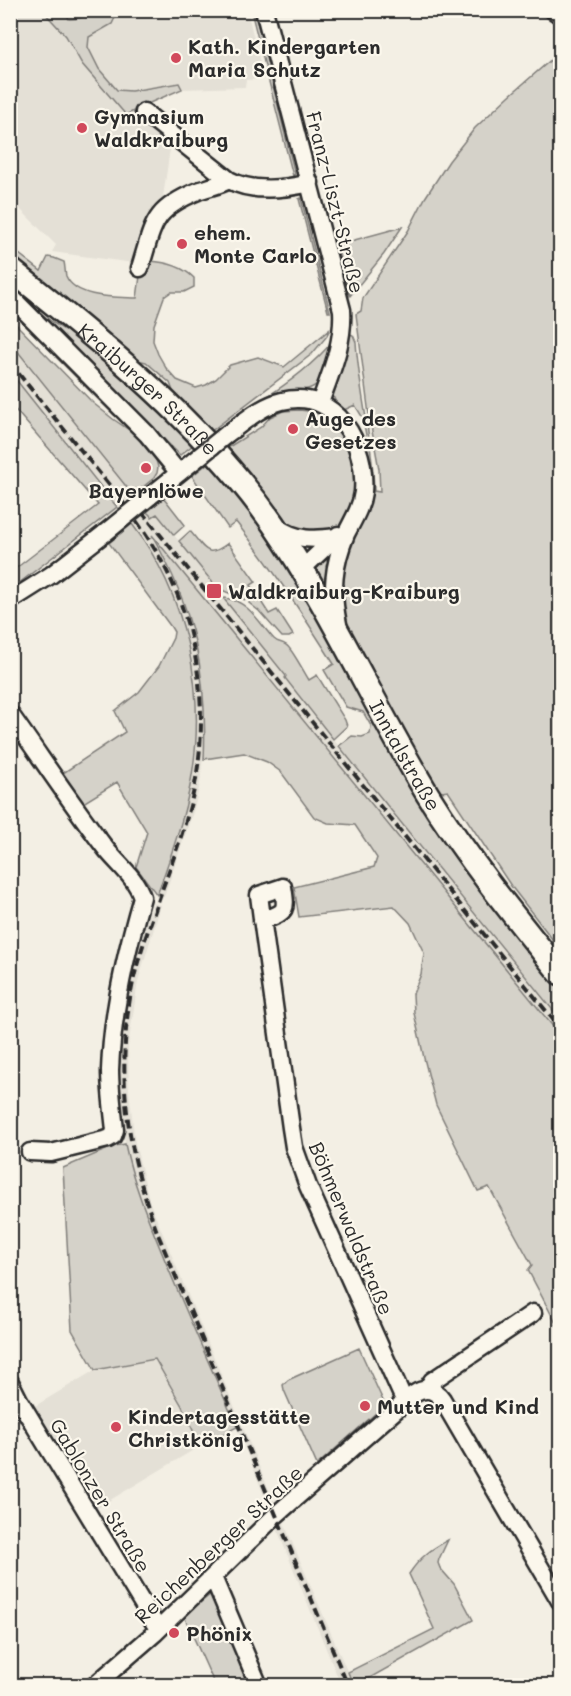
<svg xmlns="http://www.w3.org/2000/svg" width="571" height="1696" viewBox="0 0 571 1696" font-family="Mali,sans-serif">
  <style>
    .built { fill: #e4e0d6 }
    .green { fill: #d5d2c9; stroke: #807e7a; stroke-width: 1.5 }
    .lines { fill: none; stroke-linecap: round; stroke-linejoin: round }
    .minor-casing { stroke: #2b2b2b; stroke-width: 21 }
    .major-casing { stroke: #2b2b2b; stroke-width: 27 }
    .minor { stroke: #fbf7ec; stroke-width: 16 }
    .major { stroke: #fbf7ec; stroke-width: 22 }
    .rail { stroke: #2b2b2b; stroke-width: 4; stroke-dasharray: 9 4.5; stroke-linecap: butt }
    .minor-bridge-casing { stroke: #2b2b2b; stroke-width: 21; stroke-linecap: butt }
    .minor-bridge { stroke: #fbf7ec; stroke-width: 16 }
    .poi-dot { fill: #d1495b; stroke: #fbf7ec; stroke-width: 2 }
    .labels { text-anchor: middle; dominant-baseline: central; stroke-width: 4.5; stroke-linejoin: round; paint-order: stroke }
    .poi-label { font-size: 20px; font-weight: bold; fill: #2b2b2b; stroke: #fbf7ec; text-anchor: start }
    .street-label { font-size: 20px; fill: #2b2b2b; stroke: #fbf7ec }
  </style>
  <rect width="100%" height="100%" fill="#f3efe4"/>
  <filter id="ink" filterUnits="userSpaceOnUse"><feTurbulence type="fractalNoise" baseFrequency=".0167" numOctaves="2"/><feDisplacementMap in="SourceGraphic" scale="12" xChannelSelector="R" yChannelSelector="G"/><feConvolveMatrix kernelMatrix="1 2 1 2 8 2 1 2 1" color-interpolation-filters="sRGB"/></filter>
  <g filter="url(#ink)">
    <path class="built" d="M 10,11 L 43,11 L 66,36 L 82,64 L 126,114 L 134,111 L 171,142 L 162,204 L 134,263 L 52,252 L 56,245 L 11,200 Z
      M 118,11 L 180,11 L 181,16 L 185,17 L 186,11 L 247,11 L 264,79 L 246,80 L 245,87 L 182,89 L 179,83 L 131,91 L 117,90 L 99,69 L 88,47 L 89,36 L 112,24 Z
      M 10,343 L 133,495 L 117,507 L 11,372 Z
      M 147,512 L 152,517 L 156,513 L 225,598 L 224,599 L 287,677 L 285,678 L 333,739 L 560,1019 L 560,1035 L 155,539 L 178,585 L 194,633 L 203,686 L 205,738 L 200,784 L 194,809 L 164,897 L 157,895 L 186,807 L 195,760 L 196,740 L 190,659 L 186,635 L 178,610 L 160,566 L 144,540 L 132,524 Z
      M 153,903 L 161,905 L 138,981 L 128,1047 L 129,1090 L 135,1143 L 150,1203 L 274,1502 L 269,1508 L 237,1427 L 183,1306 L 141,1203 L 131,1170 L 125,1144 L 119,1068 L 121,1029 L 129,980 L 137,949 Z
      M 155,1358 L 182,1406 L 200,1446 L 92,1511 L 30,1409 L 95,1370 Z
      M 284,1523 L 353,1685 L 341,1685 L 277,1529 Z"/>
    <path class="green" d="M 43,11 L 65,11 L 69,19 C 79,19 86,17 93,11 L 118,11 L 112,24 L 89,37 L 88,47 L 99,69 L 117,90 L 131,91 L 179,83 L 182,89 L 145,105 L 126,115 L 82,64 L 66,36 Z
      M 251,11 L 253,11 L 258,25 L 295,174 L 293,176 Z
      M 560,52 L 560,949 L 511,886 L 448,791 L 435,793 L 346,627 L 339,583 L 347,553 L 362,522 L 367,441 L 363,418 L 355,405 L 344,410 L 336,403 L 332,393 L 347,333 L 353,335 L 356,342 C 359,392 373,441 374,491 L 380,492 L 379,469 L 369,415 L 356,314 L 361,311 L 363,298 L 408,231 L 425,198 L 449,161 L 475,128 L 509,96 Z
      M 301,198 L 330,312 L 328,312 L 299,199 Z
      M 402,227 L 384,254 L 350,296 L 336,245 Z
      M 10,247 L 41,271 L 48,257 L 54,258 L 64,262 C 65,266 65,272 66,276 C 76,299 116,297 137,298 L 140,276 L 150,261 C 167,262 182,266 194,278 L 194,287 L 184,292 L 171,292 L 164,297 L 154,325 L 153,341 L 158,354 L 166,368 L 177,380 L 196,388 L 206,385 L 216,379 L 230,365 L 258,357 L 284,367 L 329,330 L 327,336 L 312,354 L 210,432 L 181,405 L 173,391 L 170,383 L 146,362 L 128,358 L 11,260 Z
      M 10,279 C 18,285 22,294 29,301 C 42,316 59,328 76,336 L 197,442 L 180,455 L 11,288 Z
      M 10,318 L 93,403 L 113,419 L 132,432 L 149,447 L 154,453 L 158,467 L 157,473 L 154,478 L 133,495 L 11,343 Z
      M 332,342 L 320,381 C 310,393 297,389 284,392 C 276,394 268,398 260,401 C 286,385 312,366 332,342 Z
      M 61,353 L 132,425 L 114,415 L 56,357 Z
      M 10,372 L 117,507 L 14,587 L 11,583 L 11,572 L 98,505 L 11,405 Z
      M 299,410 L 317,412 L 326,418 L 335,426 L 350,450 L 355,478 L 354,502 L 342,524 L 332,532 L 322,535 L 288,527 L 224,450 L 261,427 L 270,417 L 283,411 Z
      M 213,459 L 232,481 L 560,983 L 560,1019 L 339,746 L 352,736 L 362,737 L 370,734 L 371,726 L 363,712 L 346,707 L 324,670 L 334,664 C 303,615 272,567 236,522 L 228,528 L 192,476 Z
      M 164,498 L 185,525 L 174,535 L 157,514 L 152,517 L 147,512 Z
      M 132,524 C 187,595 207,693 191,781 C 184,820 170,858 157,895 L 136,867 L 147,832 L 117,782 L 80,805 L 60,775 L 125,732 L 115,711 L 139,692 L 159,666 L 173,638 L 174,632 L 171,627 L 109,543 Z
      M 190,531 C 205,548 206,560 228,543 L 256,582 L 251,585 L 255,593 L 245,600 L 217,588 L 179,541 Z
      M 152,535 L 560,1035 L 560,1331 L 528,1270 L 532,1265 L 489,1187 L 478,1191 L 436,1105 L 424,1058 L 414,1013 L 413,994 L 421,974 L 424,953 L 410,923 L 394,906 L 299,917 L 294,887 L 374,867 L 377,858 L 355,825 L 328,823 L 314,817 L 281,772 L 267,762 L 244,753 L 204,759 C 208,673 194,609 152,535 Z
      M 331,550 L 328,587 L 324,588 L 314,572 L 314,564 Z
      M 258,597 L 269,614 L 277,610 L 293,635 L 289,637 L 282,637 L 259,611 L 249,603 Z
      M 225,598 C 249,601 259,623 274,639 C 278,643 282,642 286,645 C 291,647 305,674 309,680 L 317,675 L 345,720 L 347,726 L 333,739 L 285,678 L 286,676 L 224,599 Z
      M 125,1144 C 134,1188 152,1228 169,1270 C 191,1323 214,1375 237,1427 L 200,1446 L 182,1406 L 155,1359 L 95,1370 L 72,1330 L 63,1168 L 115,1146 Z
      M 359,1348 L 385,1405 L 317,1465 L 284,1390 L 283,1385 L 288,1380 Z
      M 448,1540 L 439,1559 L 438,1563 L 440,1568 L 454,1584 L 473,1620 L 364,1681 L 366,1685 L 353,1685 L 348,1672 L 434,1629 L 409,1574 C 421,1556 430,1550 448,1540 Z
      M 211,1594 L 248,1685 L 215,1685 L 184,1616 Z"/>
    <g class="lines">
      <defs>
        <path id="minor" d="M 264,10 L 342,310 C 344,343 331,372 320,403
          M 553,10 L 560,15
          M 144,112 L 229,180 C 253,193 285,189 310,183
          M 140,268 C 154,223 152,210 198,191 C 209,187 220,185 229,180
          M 10,296 L 147,434 L 179,473
          M 227,434 C 244,422 261,406 282,401 C 337,388 367,445 363,492 C 361,508 353,520 346,534 C 333,566 331,590 338,624
          M 149,497 L 195,460
          M 277,527 C 296,541 315,540 336,537
          M 302,569 L 338,535
          M 10,601 L 51,575 L 105,533
          M 10,714 C 42,759 73,806 106,849 C 118,864 136,878 142,897 C 126,952 112,1012 110,1070 C 110,1090 113,1111 115,1130 L 113,1136 L 108,1139 L 51,1153 L 30,1152
          M 262,921 C 286,911 287,913 283,887 L 259,895 C 269,973 280,1051 291,1128 L 294,1147 L 308,1186 L 405,1402
          M 10,1382 L 19,1400 L 158,1629
          M 426,1390 L 432,1381 L 533,1313
          M 213,1577 L 259,1686
          M 94,1686 L 155,1633 L 276,1515 L 414,1394 C 425,1387 435,1389 442,1399 L 560,1601"/>
        <g id="major">
          <path id="s1" d="M 10,269 C 106,346 202,423 273,524 C 332,610 374,706 428,795 C 467,858 514,916 560,973"/>
        </g>
      </defs>
      <use href="#minor" class="minor-casing"/>
      <use href="#major" class="major-casing"/>
      <use href="#minor" class="minor"/>
      <use href="#major" class="major"/>
      <path class="rail" d="M 10,363 C 36,395 62,427 88,459 C 126,505 164,552 183,610 C 204,672 207,742 190,806 C 183,833 173,860 163,887 C 153,918 140,949 133,982 C 115,1070 126,1149 157,1232 L 348,1686
        M 124,490 L 560,1028"/>
      <defs>
        <path id="minor-bridge" d="M 195,460 L 227,434
          M 105,533 L 149,497"/>
      </defs>
      <use href="#minor-bridge" class="minor-bridge-casing"/>
      <use href="#minor-bridge" class="minor-bridge"/>
    </g>
  </g>
  <g class="poi-dot">
    <circle cx="176" cy="58" r="6"/>
    <circle cx="82" cy="128" r="6"/>
    <circle cx="182" cy="244" r="6"/>
    <circle cx="293" cy="429" r="6"/>
    <circle cx="146" cy="468" r="6"/>
    <rect x="206" y="583" width="16" height="16" rx="3"/>
    <circle cx="365" cy="1406" r="6"/>
    <circle cx="116" cy="1427" r="6"/>
    <circle cx="174" cy="1633" r="6"/>
  </g>
  <g class="labels">
    <g class="poi-label">
      <text x="188" y="46">Kath. Kindergarten<tspan x="188" dy="23">Maria Schutz</tspan></text>
      <text x="94" y="116">Gymnasium<tspan x="94" dy="23">Waldkraiburg</tspan></text>
      <text x="194" y="232">ehem.<tspan x="194" dy="23">Monte Carlo</tspan></text>
      <text x="305" y="418">Auge des<tspan x="305" dy="23">Gesetzes</tspan></text>
      <text x="146" y="490" text-anchor="middle">Bayernlöwe</text>
      <text x="228" y="591">Waldkraiburg-Kraiburg</text>
      <text x="377" y="1406">Mutter und Kind</text>
      <text x="128" y="1416">Kindertagesstätte<tspan x="128" dy="23">Christkönig</tspan></text>
      <text x="186" y="1633">Phönix</text>
    </g>
    <g class="street-label">
      <text transform="translate(336 202) rotate(76)">Franz-Liszt-Straße</text>
      <text stroke="none"><textPath href="#s1" startOffset="183">Kraiburger Straße</textPath></text>
      <text stroke="none"><textPath href="#s1" startOffset="634">Inntalstraße</textPath></text>
      <text transform="translate(352 1228) rotate(67)">Böhmerwaldstraße</text>
      <text transform="translate(101 1495) rotate(59)">Gablonzer Straße</text>
      <text transform="translate(218 1544) rotate(-43)">Reichenberger Straße</text>
    </g>
  </g>
  <rect width="571" height="1696" fill="none" stroke="#fbf7ec" stroke-width="36"/>
  <rect x="18" y="18" width="535" height="1660" fill="none" stroke="#2b2b2b" stroke-width="2" filter="url(#ink)"/>
</svg>
